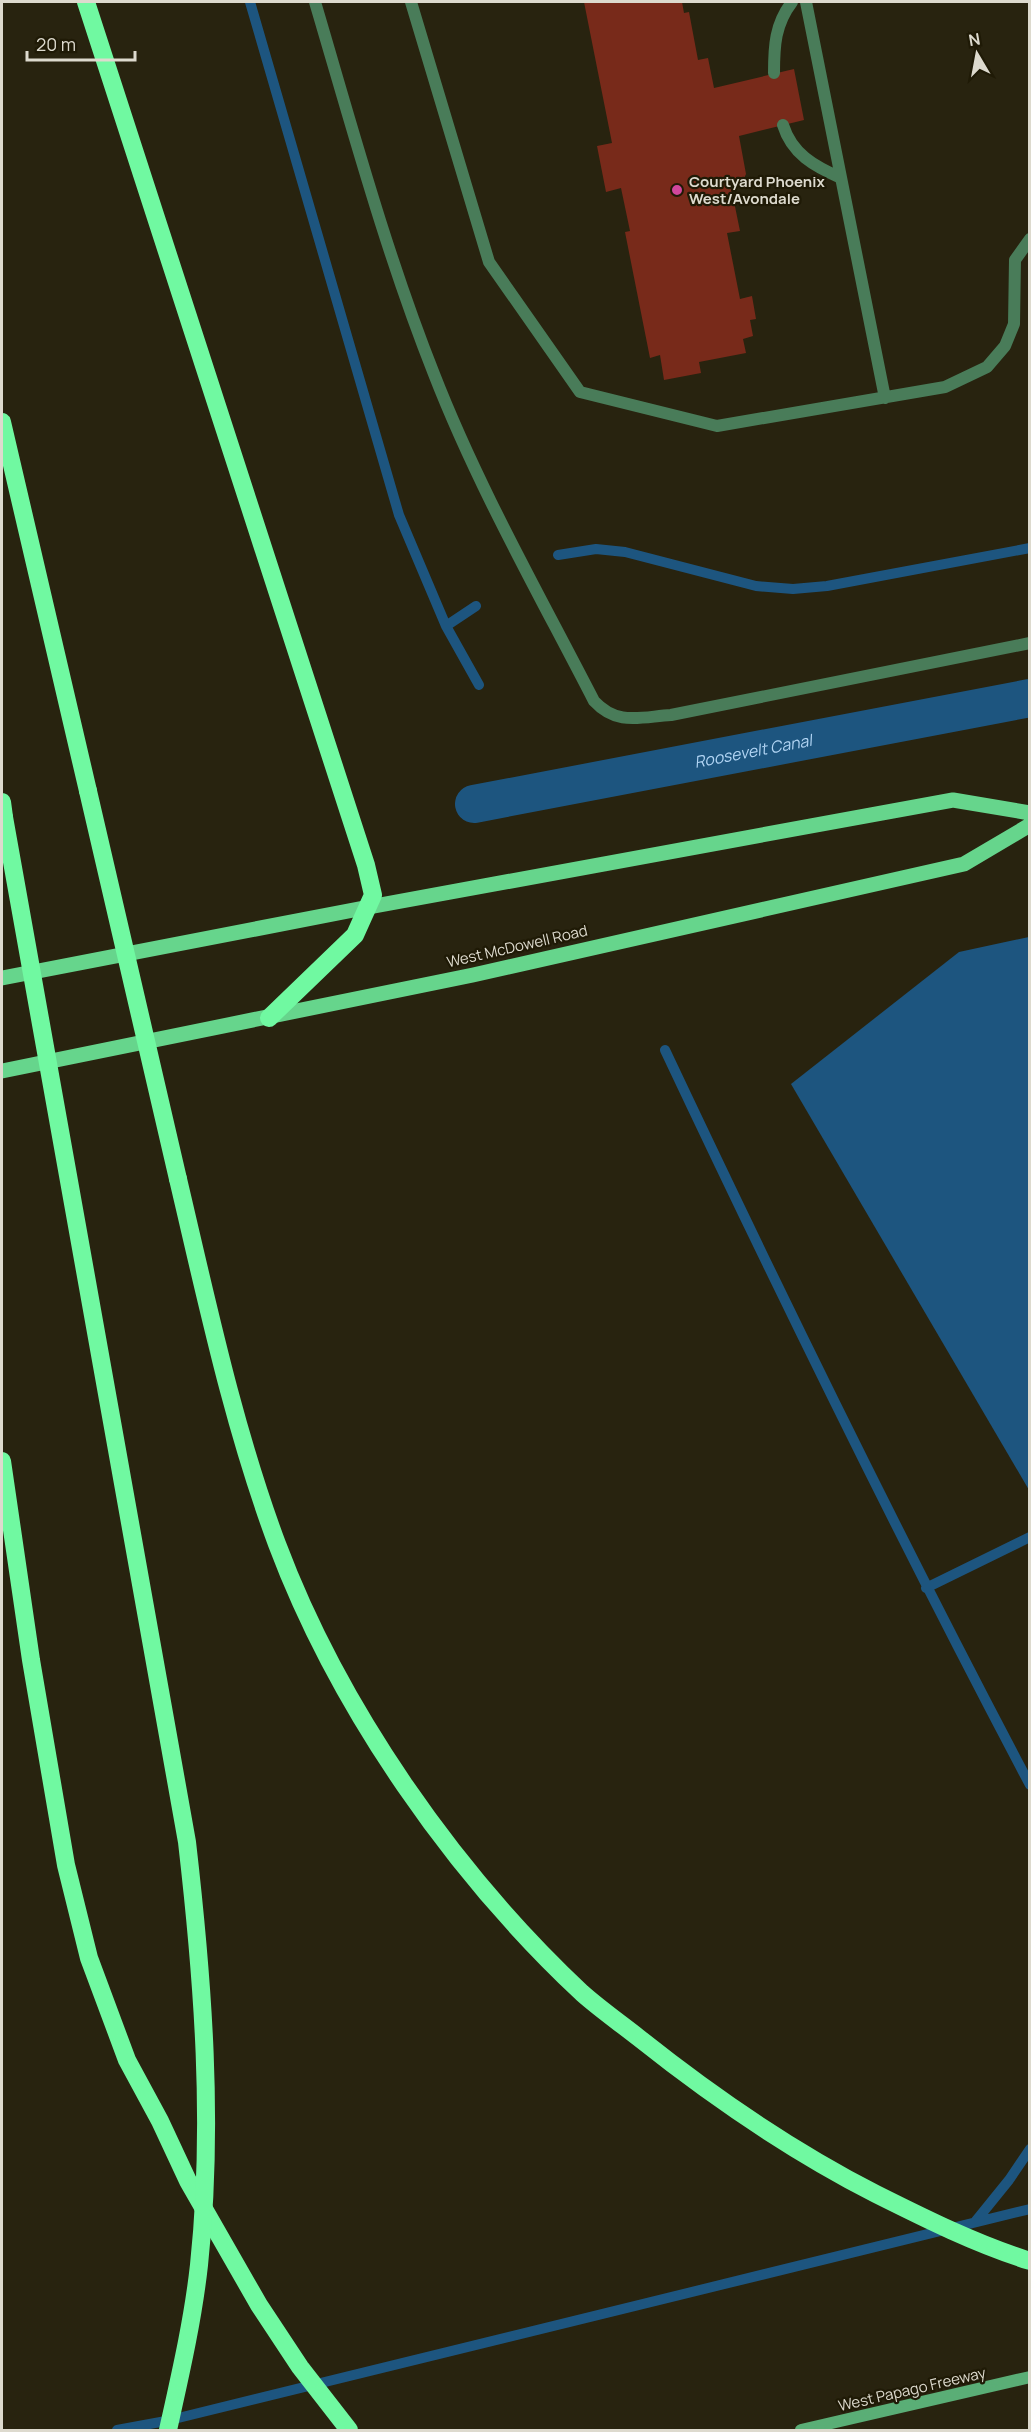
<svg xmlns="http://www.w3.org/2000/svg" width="1031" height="2432" viewBox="0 0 1031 2432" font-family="Manrope,sans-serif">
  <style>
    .water { fill: #1d557f }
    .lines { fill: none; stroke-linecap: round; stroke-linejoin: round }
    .stream { stroke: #1d557f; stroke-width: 10 }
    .canal { stroke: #1d557f; stroke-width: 38 }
    .building { fill: #782a1a }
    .service { stroke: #497c59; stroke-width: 12 }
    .secondary { stroke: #5aae76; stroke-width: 12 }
    .primary { stroke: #66d58c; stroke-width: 15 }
    .motorway { stroke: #70f9a1; stroke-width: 18 }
    .motorway-bridge { stroke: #70f9a1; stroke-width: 18 }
    .hotel-dot { fill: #d1479c; stroke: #1f1a06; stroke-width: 2 }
    .labels { text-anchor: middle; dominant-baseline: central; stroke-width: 4.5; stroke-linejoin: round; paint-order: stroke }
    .poi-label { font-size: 15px; font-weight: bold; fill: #dddace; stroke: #1f1a06; text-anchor: start }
    .street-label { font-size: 15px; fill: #dddace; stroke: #1f1a06 }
    .water-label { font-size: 16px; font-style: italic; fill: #b2d5f4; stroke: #1f1a06 }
  </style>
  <rect width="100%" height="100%" fill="#28230f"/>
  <path class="water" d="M 1029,937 L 1030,937 L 1029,1490 L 791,1084 L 959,952 Z"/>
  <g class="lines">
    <path class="stream" d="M 250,2 L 399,515 L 446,626 L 479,685
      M 558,555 L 596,549 L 625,552 L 756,586 L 793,589 L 827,586 L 1030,548
      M 446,626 L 476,606
      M 665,1050 C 782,1298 902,1543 1030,1785
      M 926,1588 L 1030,1537
      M 975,2222 L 1009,2180 L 1030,2149
      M 117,2430 L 166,2421 L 1030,2209"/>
    <path class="canal" id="s1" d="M 474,804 L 1030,698"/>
  </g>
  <path class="building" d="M 584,2 L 682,2 L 684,13 L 689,12 L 698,60 L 708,58 L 714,88 L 794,69 L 804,120 L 739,136 L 746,174 L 741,185 L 731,187 L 740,231 L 727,233 L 740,299 L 752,296 L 756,319 L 750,320 L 753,336 L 743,339 L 746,353 L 699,362 L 701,373 L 664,380 L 660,355 L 650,358 L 625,232 L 630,231 L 621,188 L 606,192 L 597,146 L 612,143 Z"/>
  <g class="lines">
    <path class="service" d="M 315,2 C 352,127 386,253 434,374 C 478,487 539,594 594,701 C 617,726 640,717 671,715 L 1030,643
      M 411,2 L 489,262 L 580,392 L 717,426 L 945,387 L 987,367 L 1005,346 L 1014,324 L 1015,260 L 1030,239
      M 806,2 L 885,398
      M 774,73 C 774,46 775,24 792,2
      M 783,125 C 792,154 814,166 841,178"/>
    <path class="secondary" d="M 801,2430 L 1030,2377"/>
    <path class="primary" d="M 2,978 L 369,907 L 953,800 L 1030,813
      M 2,1071 L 473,975 L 964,864 L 1030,825"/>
    <path class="motorway" d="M 86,2 L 366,865 L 373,895 L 355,935 L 269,1018
      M 2,422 L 88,791
      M 2,802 L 4,817
      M 178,1179 C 207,1302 233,1426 277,1544 C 339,1709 454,1873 582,1993 C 600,2009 620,2023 639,2038 C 713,2097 792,2151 876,2194 C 926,2219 976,2244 1030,2261
      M 2,1461 L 31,1660 L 66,1865 L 89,1958 L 127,2060 L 160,2121 L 188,2181 L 259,2305 L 300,2367 L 349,2430"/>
    <path class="motorway-bridge" d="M 88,791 L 178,1179
      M 4,817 L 187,1842 C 203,1981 214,2124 199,2265 C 193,2320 180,2376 168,2430"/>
  </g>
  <circle class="hotel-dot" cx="677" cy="190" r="6"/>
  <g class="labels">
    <g class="poi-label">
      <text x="689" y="181">Courtyard Phoenix<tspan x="689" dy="17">West/Avondale</tspan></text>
    </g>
    <g class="street-label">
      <text transform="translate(517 946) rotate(-13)">West McDowell Road</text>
      <text transform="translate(912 2389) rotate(-13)">West Papago Freeway</text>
    </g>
    <g class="water-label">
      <text stroke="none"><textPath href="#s1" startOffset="284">Roosevelt Canal</textPath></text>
    </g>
  </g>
  <rect width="1031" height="2432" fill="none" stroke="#dddace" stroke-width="6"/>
  <g transform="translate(977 54) rotate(350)" stroke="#1f1a06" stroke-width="4.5" paint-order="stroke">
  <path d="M0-4.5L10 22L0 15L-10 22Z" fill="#dddace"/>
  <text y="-9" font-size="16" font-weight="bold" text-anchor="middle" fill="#dddace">N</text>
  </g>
  <path d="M27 51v9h108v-9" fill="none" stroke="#dddace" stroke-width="3"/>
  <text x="36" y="51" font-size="18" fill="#dddace" stroke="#1f1a06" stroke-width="4.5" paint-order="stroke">20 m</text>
</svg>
